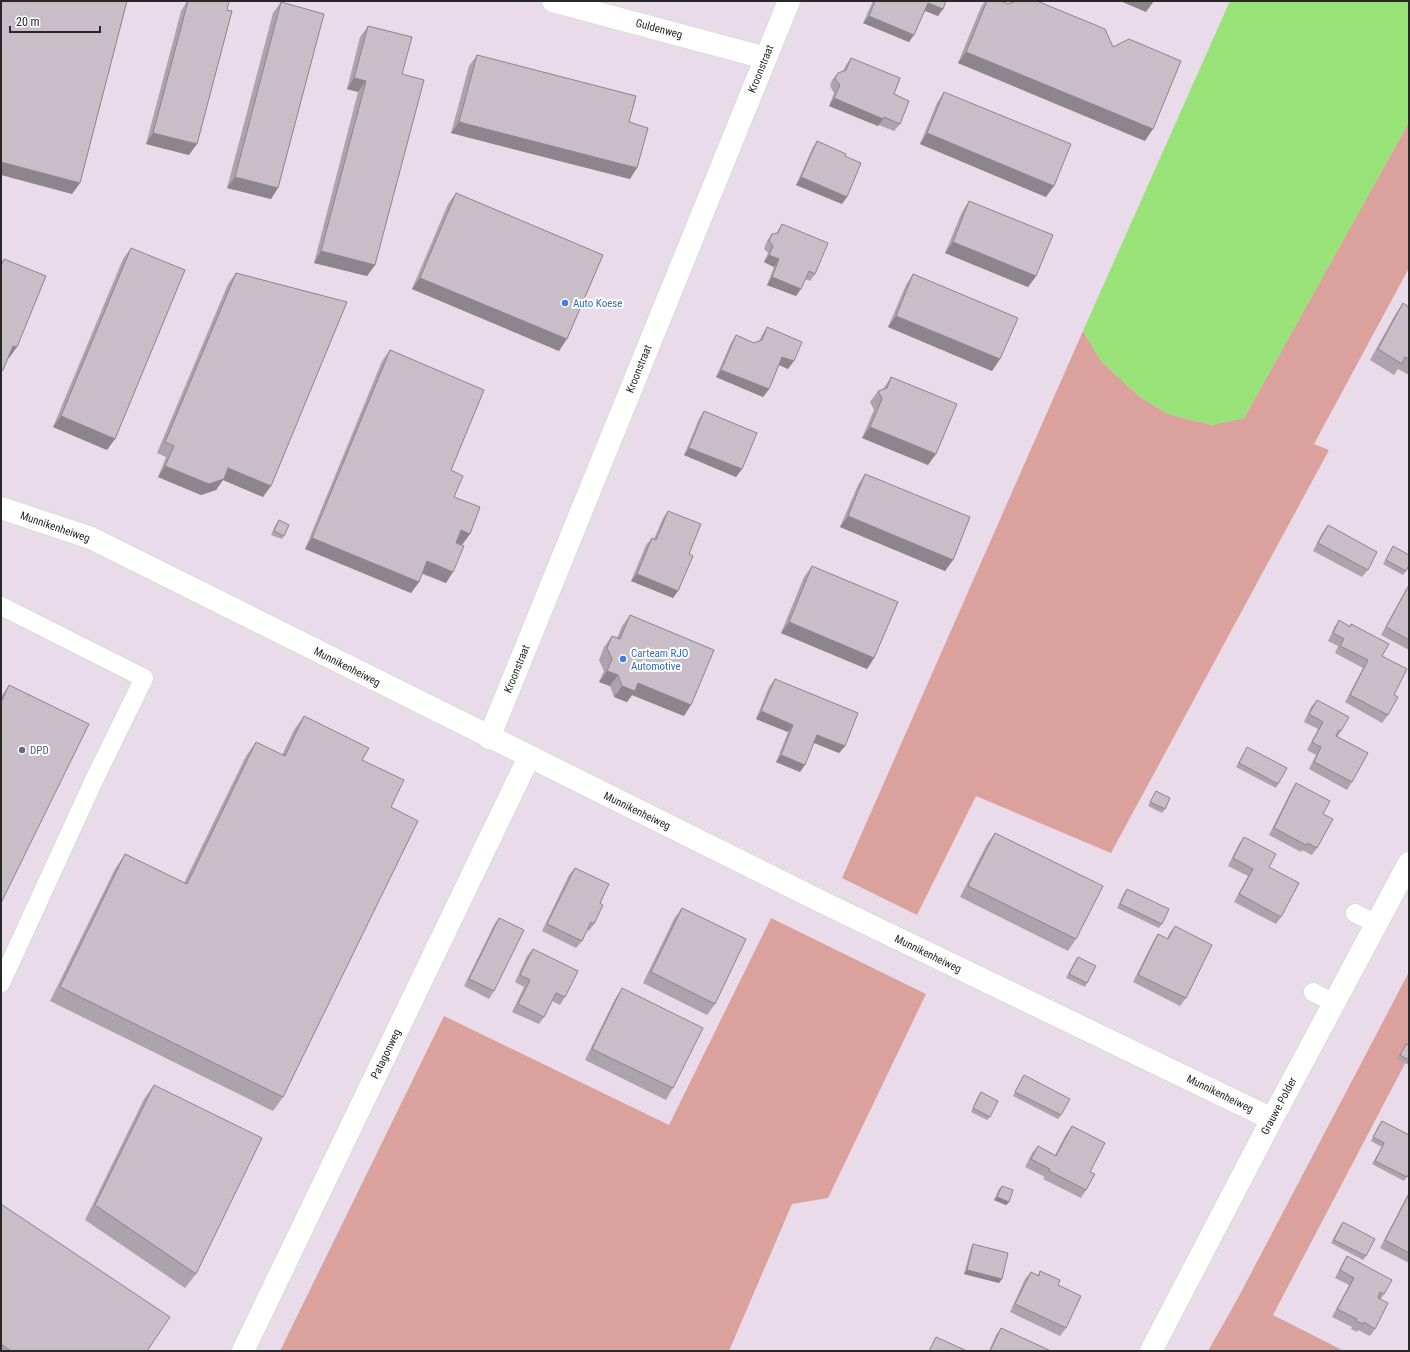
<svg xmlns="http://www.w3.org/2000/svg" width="1410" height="1352" viewBox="0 0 1410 1352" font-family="'Roboto Condensed',sans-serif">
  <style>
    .green { fill: #dba19c }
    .water { fill: #99e277 }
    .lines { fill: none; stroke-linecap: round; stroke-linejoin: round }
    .lane-casing { stroke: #d1e0d4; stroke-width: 20 }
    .street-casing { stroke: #d1e0d4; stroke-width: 24 }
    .lane { stroke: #fff; stroke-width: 18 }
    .street { stroke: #fff; stroke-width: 22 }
    .wall { fill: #ada3ac }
    .shaded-wall { fill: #8d848c }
    .building { fill: #c9bdc8; stroke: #8d848c }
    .shop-dot { fill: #3f7fe0; stroke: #fff; stroke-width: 1.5 }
    .service-dot { fill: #5c6f8a; stroke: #fff; stroke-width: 1.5 }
    .labels { text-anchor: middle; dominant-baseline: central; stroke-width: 4; stroke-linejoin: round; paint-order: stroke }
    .street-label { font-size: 11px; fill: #282828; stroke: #fff }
    .shop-label { font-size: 11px; fill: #366cbe; stroke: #fff; text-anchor: start }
    .service-label { font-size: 11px; fill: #4e5e75; stroke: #fff; text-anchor: start }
  </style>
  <rect width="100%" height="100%" fill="#e9dbe9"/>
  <path class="green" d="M 1409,122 L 1409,268 L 1314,444 L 1329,450 L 1111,853 L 976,796 L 917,915 L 842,878 L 1083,331 L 1101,361 L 1140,397 L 1168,414 L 1212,425 L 1244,418 Z
    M 771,918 L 926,994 L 828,1198 L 792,1204 L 729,1351 L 280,1351 L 444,1016 L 669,1125 Z
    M 1409,972 L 1409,1056 L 1273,1315 L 1344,1351 L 1208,1351 L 1238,1298 Z"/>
  <path class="water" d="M 1230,1 L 1409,1 L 1409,122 L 1244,418 L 1212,425 L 1168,414 L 1140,397 L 1101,361 L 1083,331 Z"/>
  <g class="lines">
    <defs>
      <path id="lane" d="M 1,606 L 144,678 L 95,778 L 1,983
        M 1355,913 L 1376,924
        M 1313,992 L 1334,1003"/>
      <path id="street" d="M 553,1 L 766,58
        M 1,508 L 91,538 L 824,903 L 1272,1119
        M 489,738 L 789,1
        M 243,1351 L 529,757
        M 1151,1351 L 1272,1119 L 1409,863"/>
    </defs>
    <use href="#lane" class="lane-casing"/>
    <use href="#street" class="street-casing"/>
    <use href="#lane" class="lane"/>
    <use href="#street" class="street"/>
  </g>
  <path class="wall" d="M 187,1 L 188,1 L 189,155 L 146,144 L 181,11 Z
    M 873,1 L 946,1 L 938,16 L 925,11 L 909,42 L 863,23 Z
    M 985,1 L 1001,1 L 1145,141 L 958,63 L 981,7 Z
    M 281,2 L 278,188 L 271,199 L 227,188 L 273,13 Z
    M 368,26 L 402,74 L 375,265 L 367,276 L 314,263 L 358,92 L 347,89 L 360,37 Z
    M 477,55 L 629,122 L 630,179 L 451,133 L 469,66 Z
    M 851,58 L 894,94 L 900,124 L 894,131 L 879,125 L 878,126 L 829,106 L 834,93 L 830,86 L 832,80 L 838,73 L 843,71 L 846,65 Z
    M 944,92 L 1046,197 L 920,144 L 937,103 Z
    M 817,141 L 845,156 L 842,204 L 796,185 L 812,149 Z
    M 456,193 L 559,351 L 412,289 L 448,204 Z
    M 969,201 L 1036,276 L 1028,287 L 945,253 L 962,212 Z
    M 782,224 L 815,274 L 810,281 L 805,279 L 796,296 L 767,285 L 774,267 L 764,262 L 768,253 L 764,249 L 767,241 L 772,234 L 776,234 Z
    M 131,248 L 107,450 L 53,427 L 123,259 Z
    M 236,273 L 263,497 L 223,480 L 216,490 L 201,495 L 158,477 L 166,457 L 157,453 L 228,284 Z
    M 913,274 L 1000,359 L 992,371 L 888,327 L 906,285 Z
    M 1403,303 L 1409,307 L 1409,375 L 1398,369 L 1394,375 L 1370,360 L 1395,315 Z
    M 767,327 L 788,369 L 779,365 L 769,389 L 763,397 L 716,377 L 731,343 L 736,335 L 754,343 L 759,341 L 762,335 Z
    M 390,350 L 451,470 L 462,545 L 456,542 L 446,583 L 422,574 L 419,582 L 411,593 L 305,549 L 382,361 Z
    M 891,377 L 928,465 L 862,438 L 874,410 L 870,402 L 878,391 L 883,389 Z
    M 704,411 L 742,469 L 736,477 L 684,455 L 699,419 Z
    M 865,474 L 953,560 L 945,571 L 840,527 L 858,485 Z
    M 668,511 L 689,554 L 673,598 L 631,581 L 646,545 L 652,538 L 654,539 L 663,518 Z
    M 279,520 L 284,536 L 282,539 L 271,535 L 276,524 Z
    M 1328,525 L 1368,570 L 1362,577 L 1313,551 L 1322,533 Z
    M 1393,546 L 1406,571 L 1403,575 L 1383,564 Z
    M 812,566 L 874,658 L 867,669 L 781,633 L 804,577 Z
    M 1409,585 L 1409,650 L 1381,635 L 1405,591 Z
    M 630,615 L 684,716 L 632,695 L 627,702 L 614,697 L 610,686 L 599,682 L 604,671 L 599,660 L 604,647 L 612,636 L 617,638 L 622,626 Z
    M 1339,620 L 1350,626 L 1351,624 L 1382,656 L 1394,695 L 1388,715 L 1382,723 L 1345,702 L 1363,668 L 1335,653 L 1338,646 L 1328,641 L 1334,628 Z
    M 775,679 L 845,746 L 839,753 L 814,743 L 800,772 L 776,762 L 788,732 L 756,719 L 769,687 Z
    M 9,685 L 1,903 L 1,697 Z
    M 1317,700 L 1341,731 L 1337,737 L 1352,782 L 1347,790 L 1309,769 L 1316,755 L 1307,750 L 1318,729 L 1304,722 L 1311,707 Z
    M 304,716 L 362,760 L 391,807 L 283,1097 L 273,1111 L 50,1001 L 115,869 L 125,854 L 184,883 L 246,756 L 256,742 L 282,755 L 294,730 Z
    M 1247,747 L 1278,784 L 1276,788 L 1236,767 Z
    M 1296,783 L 1317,848 L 1312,855 L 1302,850 L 1301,852 L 1269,835 L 1291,791 Z
    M 1156,791 L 1165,809 L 1162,813 L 1148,806 Z
    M 995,833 L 1076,939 L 1068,951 L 960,897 L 987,844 Z
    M 1244,837 L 1281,917 L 1276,924 L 1234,902 L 1248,876 L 1228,866 L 1239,844 Z
    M 575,868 L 600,903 L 594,924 L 589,931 L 587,930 L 582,941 L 576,948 L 542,931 L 569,875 Z
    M 1127,889 L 1162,924 L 1159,928 L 1117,908 L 1124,893 Z
    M 682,908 L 715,1004 L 707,1015 L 643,983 L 674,919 Z
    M 499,918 L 494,991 L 489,999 L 464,986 L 494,925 Z
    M 1175,926 L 1186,998 L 1180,1006 L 1133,982 L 1153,942 L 1158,934 L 1167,939 L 1169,934 Z
    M 533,949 L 565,997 L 560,1005 L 552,1001 L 544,1017 L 539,1024 L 512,1012 L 524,987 L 515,982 L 527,956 Z
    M 1078,957 L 1087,983 L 1085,987 L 1066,978 L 1075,961 Z
    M 622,988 L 673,1088 L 666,1100 L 585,1060 L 615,999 Z
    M 1406,1044 L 1409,1045 L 1409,1065 L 1397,1059 Z
    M 1024,1075 L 1061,1115 L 1058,1119 L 1013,1096 L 1022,1078 Z
    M 154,1085 L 196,1274 L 185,1288 L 85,1220 L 144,1099 Z
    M 981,1092 L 990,1117 L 987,1120 L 971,1112 L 978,1096 Z
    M 1382,1121 L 1407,1177 L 1404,1181 L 1372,1164 L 1382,1147 L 1371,1141 L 1379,1125 Z
    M 1072,1126 L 1090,1172 L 1086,1190 L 1081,1198 L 1043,1179 L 1045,1177 L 1025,1167 L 1032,1153 L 1038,1146 L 1055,1155 L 1066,1134 Z
    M 1002,1186 L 1009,1202 L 1006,1205 L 994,1200 L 999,1189 Z
    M 1409,1192 L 1409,1263 L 1380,1248 Z
    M 1,1204 L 147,1351 L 1,1351 Z
    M 1343,1222 L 1366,1256 L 1363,1260 L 1331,1243 L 1340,1226 Z
    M 973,1244 L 999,1283 L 964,1274 L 971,1248 Z
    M 1347,1256 L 1384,1294 L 1381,1299 L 1375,1329 L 1370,1336 L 1358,1330 L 1357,1332 L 1351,1329 L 1352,1327 L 1332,1317 L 1349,1285 L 1335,1278 L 1342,1264 Z
    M 1040,1271 L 1058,1285 L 1066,1328 L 1060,1336 L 1010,1312 L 1025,1279 L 1031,1272 L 1038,1275 Z
    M 1001,1328 L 1051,1351 L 989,1351 L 996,1335 Z
    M 936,1337 L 967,1351 L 929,1351 Z"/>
  <path class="shaded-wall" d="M 1120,1 L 1154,1 L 1146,12 Z
    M 928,3 L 943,9 L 938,16 L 923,10 Z
    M 869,16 L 914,35 L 909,42 L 863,23 Z
    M 966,52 L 1153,129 L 1145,141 L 958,63 Z
    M 354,78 L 366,81 L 358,92 L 347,89 Z
    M 834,98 L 883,119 L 878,126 L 829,106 Z
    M 459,122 L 637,168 L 630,179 L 451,133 Z
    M 153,133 L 197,144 L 189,155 L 146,144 Z
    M 927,133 L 1054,186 L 1046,197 L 920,144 Z
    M 1,162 L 80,183 L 72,194 L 1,175 Z
    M 235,177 L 278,188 L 271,199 L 227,188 Z
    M 801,177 L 847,197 L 842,204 L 796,185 Z
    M 953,242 L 1036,276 L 1028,287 L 945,253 Z
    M 321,251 L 375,265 L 367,276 L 314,263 Z
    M 769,255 L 779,259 L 774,267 L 764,262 Z
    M 772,277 L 801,289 L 796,296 L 767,285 Z
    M 420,278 L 567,339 L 559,351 L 412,289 Z
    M 896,316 L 1000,359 L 992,371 L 888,327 Z
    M 13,346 L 17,347 L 9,358 L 5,357 Z
    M 782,357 L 794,361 L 788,369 L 777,364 Z
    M 721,370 L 769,389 L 763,397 L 716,377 Z
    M 61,416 L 115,439 L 107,450 L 53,427 Z
    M 870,427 L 936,454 L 928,465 L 862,438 Z
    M 689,448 L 742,469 L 736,477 L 684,455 Z
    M 165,466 L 228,468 L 271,486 L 263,497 L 223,480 L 216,490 L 201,495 L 158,477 Z
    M 848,516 L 953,560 L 945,571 L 840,527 Z
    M 461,530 L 470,534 L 462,545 L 453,541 Z
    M 312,538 L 419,582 L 411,593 L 305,549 Z
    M 427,561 L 453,572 L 446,583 L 420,572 Z
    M 637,574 L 678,591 L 673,598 L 631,581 Z
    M 789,622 L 874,658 L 867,669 L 781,633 Z
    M 607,671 L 618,675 L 610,686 L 599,682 Z
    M 638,683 L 691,705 L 684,716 L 632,695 L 627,702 L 614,697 L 622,686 Z
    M 761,711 L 793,725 L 788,732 L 756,719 Z
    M 817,735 L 845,746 L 839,753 L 812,742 Z
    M 781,755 L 805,765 L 800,772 L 776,762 Z
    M 997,1197 L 1009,1202 L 1006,1205 L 994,1200 Z
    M 967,1270 L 1002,1279 L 999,1283 L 964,1274 Z"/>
  <path class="building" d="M 1,1 L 127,1 L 80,183 L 1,162 Z
    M 188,1 L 229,1 L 227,10 L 232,11 L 197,144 L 153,133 Z
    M 875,1 L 946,1 L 943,9 L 928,3 L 914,35 L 869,16 Z
    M 987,1 L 1001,1 L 1008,4 L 1016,1 L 1037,1 L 1105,29 L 1113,47 L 1129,39 L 1181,61 L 1153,129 L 966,52 Z
    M 281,2 L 324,14 L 278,188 L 235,177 Z
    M 368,26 L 412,37 L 402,74 L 424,80 L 375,265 L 321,251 L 366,81 L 354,78 Z
    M 477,55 L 636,96 L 629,122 L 648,128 L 637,168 L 459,122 Z
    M 851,58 L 900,78 L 894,94 L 909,101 L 900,124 L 884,117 L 883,119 L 834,98 L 840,85 L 835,79 L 838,73 L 846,70 Z
    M 944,92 L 1071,144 L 1054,186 L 927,133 Z
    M 817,141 L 846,154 L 845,156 L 861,163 L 847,197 L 801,177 Z
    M 456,193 L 603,255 L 567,339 L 420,278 Z
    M 969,201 L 1053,235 L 1036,276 L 953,242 Z
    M 782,224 L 828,243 L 815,274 L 809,271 L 801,289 L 772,277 L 779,259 L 769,255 L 773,246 L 769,241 L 772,234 L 778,233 Z
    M 131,248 L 185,270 L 115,439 L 61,416 Z
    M 4,259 L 46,276 L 17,347 L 13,346 L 3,370 L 1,371 L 1,266 Z
    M 236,273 L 347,302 L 271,486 L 228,468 L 224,479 L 209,484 L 165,466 L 174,446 L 165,442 Z
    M 913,274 L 1018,318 L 1000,359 L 896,316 Z
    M 1403,303 L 1409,307 L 1409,359 L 1405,357 L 1402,364 L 1378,349 Z
    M 767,327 L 802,342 L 794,361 L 782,357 L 769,389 L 721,370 L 736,335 L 754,343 L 762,340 Z
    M 390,350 L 484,390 L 451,470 L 463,476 L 454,497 L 480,507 L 470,534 L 461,530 L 456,543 L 464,546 L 453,572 L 427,561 L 419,582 L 312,538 Z
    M 891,377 L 957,404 L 936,454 L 870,427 L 882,399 L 878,391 L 887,388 Z
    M 704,411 L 757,433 L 742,469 L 689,448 Z
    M 865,474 L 970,517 L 953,560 L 848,516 Z
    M 668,511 L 701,524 L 689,554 L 693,556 L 678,591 L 637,574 L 652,538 L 656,540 Z
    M 279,520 L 289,525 L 284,536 L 274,531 Z
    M 1328,525 L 1377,552 L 1368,570 L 1318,543 Z
    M 1393,546 L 1409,555 L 1409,565 L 1406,571 L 1386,560 Z
    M 812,566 L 898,602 L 874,658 L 789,622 Z
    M 1409,585 L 1409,640 L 1386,627 Z
    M 630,615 L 714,650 L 691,705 L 638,683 L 635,691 L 622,686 L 618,675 L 607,671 L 612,659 L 607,648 L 612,636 L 620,639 Z
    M 1339,620 L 1350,627 L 1351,624 L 1389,644 L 1382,656 L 1407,669 L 1394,695 L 1398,697 L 1388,715 L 1350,695 L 1368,660 L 1340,646 L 1344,639 L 1333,633 Z
    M 775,679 L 858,713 L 845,746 L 817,735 L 805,765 L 781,755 L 793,725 L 761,711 Z
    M 9,685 L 89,724 L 1,903 L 1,702 Z
    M 1317,700 L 1349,717 L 1341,731 L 1339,730 L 1336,736 L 1368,753 L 1352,782 L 1314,762 L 1321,747 L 1312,742 L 1323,722 L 1309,714 Z
    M 304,716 L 369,748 L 362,760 L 404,780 L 391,807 L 418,821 L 283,1097 L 60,987 L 125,854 L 187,884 L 256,742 L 285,756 Z
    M 1247,747 L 1287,768 L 1278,784 L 1239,763 Z
    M 1296,783 L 1330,801 L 1323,814 L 1333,819 L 1317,848 L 1308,843 L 1306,845 L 1274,828 Z
    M 1156,791 L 1170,798 L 1165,809 L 1150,802 Z
    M 995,833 L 1103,886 L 1076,939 L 968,886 Z
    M 1244,837 L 1276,854 L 1269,867 L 1299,883 L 1281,917 L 1239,894 L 1253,869 L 1233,858 Z
    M 575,868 L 609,884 L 600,903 L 603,905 L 594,924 L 591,922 L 582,941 L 547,924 Z
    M 1127,889 L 1169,909 L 1162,924 L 1120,904 Z
    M 682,908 L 746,939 L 715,1004 L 651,972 Z
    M 499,918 L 524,930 L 494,991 L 469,979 Z
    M 1175,926 L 1212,945 L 1186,998 L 1138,975 L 1158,934 L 1168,939 Z
    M 533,949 L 578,971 L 565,997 L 556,993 L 544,1017 L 518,1004 L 530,980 L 520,975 Z
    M 1078,957 L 1096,966 L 1087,983 L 1069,974 Z
    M 622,988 L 703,1028 L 673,1088 L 592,1049 Z
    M 1406,1044 L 1409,1045 L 1409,1060 L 1400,1055 Z
    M 1024,1075 L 1070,1099 L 1061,1115 L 1015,1092 Z
    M 154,1085 L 262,1138 L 196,1274 L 95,1205 Z
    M 981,1092 L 998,1101 L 990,1117 L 973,1108 Z
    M 1382,1121 L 1409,1135 L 1409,1173 L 1407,1177 L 1375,1161 L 1384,1143 L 1373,1137 Z
    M 1072,1126 L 1105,1143 L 1090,1172 L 1095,1174 L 1086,1190 L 1049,1171 L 1050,1169 L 1031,1159 L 1038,1146 L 1056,1156 Z
    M 1002,1186 L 1013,1190 L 1009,1202 L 997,1197 Z
    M 1409,1194 L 1409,1253 L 1385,1240 Z
    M 1,1204 L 170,1317 L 147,1351 L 11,1351 L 1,1344 Z
    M 1343,1222 L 1375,1239 L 1366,1256 L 1334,1240 Z
    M 973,1244 L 1008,1253 L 1002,1279 L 967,1270 Z
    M 1347,1256 L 1392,1280 L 1384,1294 L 1380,1292 L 1378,1298 L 1388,1303 L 1375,1329 L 1364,1322 L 1363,1324 L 1356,1321 L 1357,1319 L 1337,1309 L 1354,1278 L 1340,1270 Z
    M 1040,1271 L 1060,1280 L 1058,1285 L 1081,1296 L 1066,1328 L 1015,1304 L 1031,1272 L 1039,1276 Z
    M 1001,1328 L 1051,1351 L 990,1351 Z
    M 936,1337 L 967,1351 L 929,1351 Z"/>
  <g class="shop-dot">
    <circle cx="565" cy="303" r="4"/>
    <circle cx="623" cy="659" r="4"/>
  </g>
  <circle class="service-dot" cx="22" cy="750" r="4"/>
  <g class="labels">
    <g class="street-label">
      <text transform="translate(659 29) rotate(15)">Guldenweg</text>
      <text transform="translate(761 69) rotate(-68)">Kroonstraat</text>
      <text transform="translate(639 369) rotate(-68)">Kroonstraat</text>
      <text transform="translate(55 527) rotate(19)">Munnikenheiweg</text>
      <text transform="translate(347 667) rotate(27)">Munnikenheiweg</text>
      <text transform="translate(517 669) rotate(-68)">Kroonstraat</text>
      <text transform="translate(637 811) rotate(26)">Munnikenheiweg</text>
      <text transform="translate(928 954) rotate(26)">Munnikenheiweg</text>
      <text transform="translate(386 1054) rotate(-64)">Patagonweg</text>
      <text transform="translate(1220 1094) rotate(26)">Munnikenheiweg</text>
      <text transform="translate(1279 1106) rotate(-62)">Grauwe Polder</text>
    </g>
    <g class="shop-label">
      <text x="573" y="303">Auto Koese</text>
      <text x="631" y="653">Carteam RJO<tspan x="631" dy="13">Automotive</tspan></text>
    </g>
    <g class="service-label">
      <text x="30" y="750">DPD</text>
    </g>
  </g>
  <rect width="1410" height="1352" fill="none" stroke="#282828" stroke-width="4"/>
  <path d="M10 26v6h90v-6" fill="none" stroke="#282828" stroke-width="2"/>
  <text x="16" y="26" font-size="12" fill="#282828" stroke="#ffffff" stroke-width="3" paint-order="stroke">20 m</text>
</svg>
